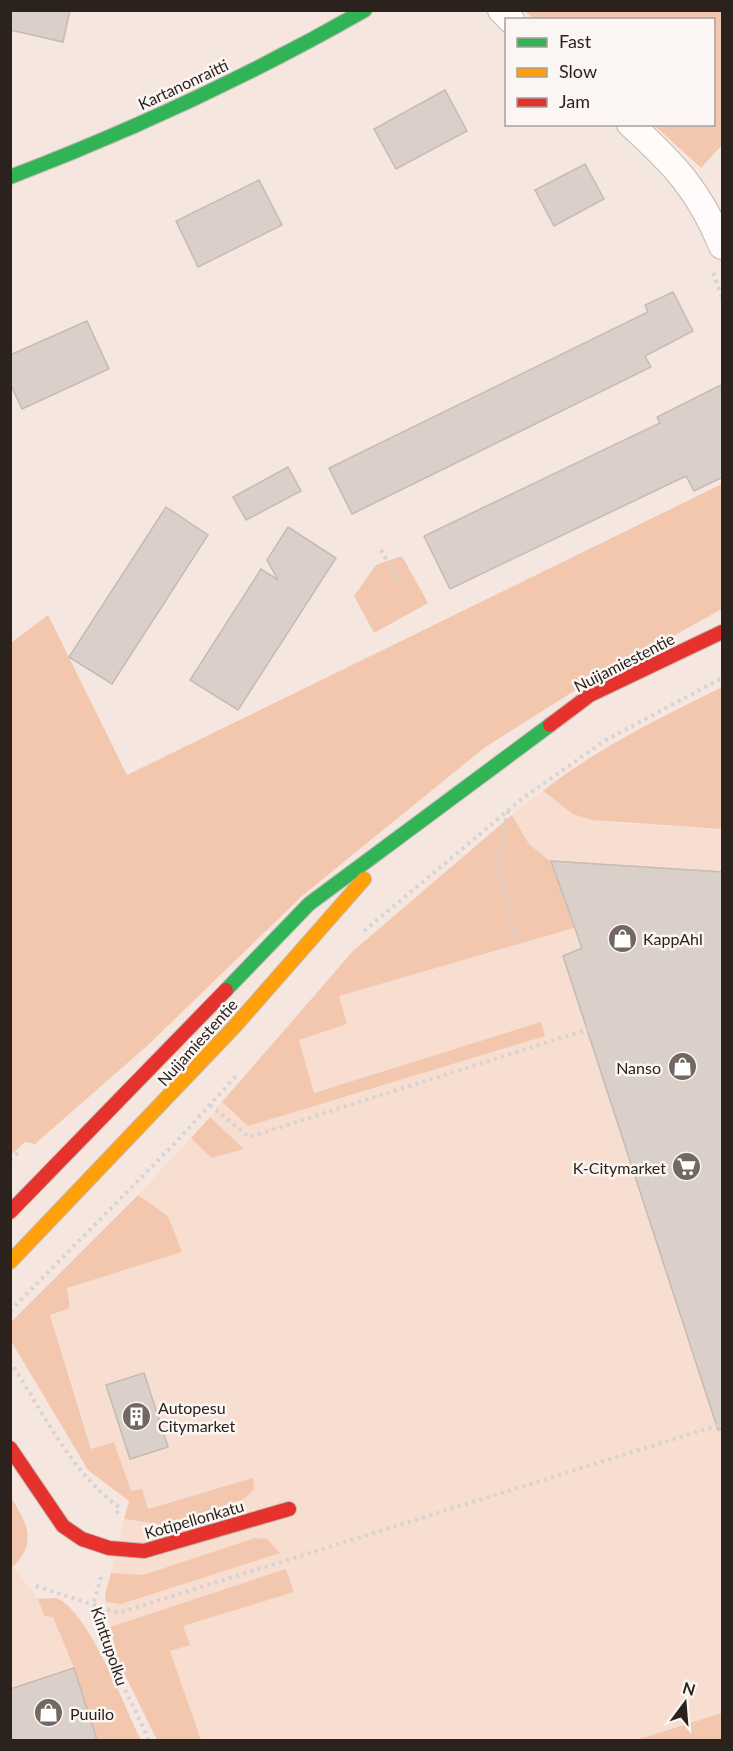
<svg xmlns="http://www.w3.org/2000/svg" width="733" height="1751" viewBox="0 0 733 1751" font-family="Lato,sans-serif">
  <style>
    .built { fill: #f7ded0 }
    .green { fill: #f2c7ae }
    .building { fill: #dacfc9; stroke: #c5bab4; stroke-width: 1.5 }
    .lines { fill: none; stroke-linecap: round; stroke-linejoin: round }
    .street-casing { stroke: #c4b9b2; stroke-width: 28 }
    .fast-casing { stroke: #c4b9b2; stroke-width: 16 }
    .slow-casing { stroke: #c4b9b2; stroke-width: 16 }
    .jam-casing { stroke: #c4b9b2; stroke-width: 16 }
    .path { stroke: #d7d3d1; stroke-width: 4; stroke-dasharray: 3 4.5; stroke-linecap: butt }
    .street { stroke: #fefbfa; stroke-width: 26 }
    .fast { stroke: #30b455; stroke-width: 14 }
    .slow { stroke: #ff9f0a; stroke-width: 14 }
    .jam { stroke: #e5322d; stroke-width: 14 }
    .labels { text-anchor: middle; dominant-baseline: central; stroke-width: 5; stroke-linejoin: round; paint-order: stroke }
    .street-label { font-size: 16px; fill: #2c221d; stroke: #fbf6f3 }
    .poi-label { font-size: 16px; fill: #2c221d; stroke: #fbf6f3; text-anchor: start }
  </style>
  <rect width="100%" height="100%" fill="#f5e7df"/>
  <path class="built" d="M 543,791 L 573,814 L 619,823 L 722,829 L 722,1713 L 636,1740 L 201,1740 L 170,1651 L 183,1626 L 293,1592 L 287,1570 L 110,1627 L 106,1602 L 121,1604 L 255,1538 L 143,1575 L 126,1576 L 111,1573 L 124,1519 L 165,1525 L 244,1499 L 253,1479 L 148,1510 L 131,1492 L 114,1443 L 92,1449 L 50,1314 L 70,1307 L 67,1288 L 181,1252 L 168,1216 L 138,1195 L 191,1138 L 211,1158 L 243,1148 L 210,1117 L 222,1102 L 248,1126 L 317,1105 L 541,1023 L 314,1093 L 299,1040 L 347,1024 L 338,996 L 574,928 L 551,862 L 529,844 L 512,815 Z
    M 10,1562 L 38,1599 L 44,1616 L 53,1617 L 74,1668 L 97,1740 L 11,1740 Z"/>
  <path class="green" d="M 525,11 L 722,11 L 722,145 L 701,168 L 654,125 L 714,124 L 714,20 L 535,20 Z
    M 722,484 L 722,609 L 574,691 L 484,748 L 302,896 L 148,1045 L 35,1144 L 25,1142 L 11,1155 L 11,643 L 48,615 L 127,775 Z
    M 402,556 L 428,603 L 374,633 L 354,596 L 376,565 Z
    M 722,687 L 722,829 L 592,820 L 573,814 L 543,791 C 597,748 660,718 722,687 Z
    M 512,815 L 529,844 L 551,862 L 574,928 L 339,996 L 347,1024 L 299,1040 L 314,1093 L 541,1022 L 545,1036 L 248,1126 L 222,1102 L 353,951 Z
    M 210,1117 L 244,1149 L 211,1158 L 191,1138 Z
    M 138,1195 L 168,1216 L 182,1252 L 67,1288 L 70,1308 L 50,1315 L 91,1449 L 114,1442 L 131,1491 L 142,1489 L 148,1509 L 253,1478 L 254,1489 L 244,1499 L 165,1525 L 124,1519 L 129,1501 L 88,1470 L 11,1341 L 11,1322 Z
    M 10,1496 C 27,1523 38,1542 13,1567 L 10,1562 Z
    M 255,1538 L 267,1539 L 280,1553 L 121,1604 L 106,1602 L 105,1594 L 111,1573 L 143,1575 Z
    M 286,1569 L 294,1592 L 183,1626 L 190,1645 L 170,1651 L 201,1740 L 157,1740 L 119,1663 L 110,1627 Z
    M 56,1598 C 88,1609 125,1708 141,1740 L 97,1740 L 74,1668 L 53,1617 L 44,1616 L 38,1599 Z
    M 722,1713 L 722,1740 L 636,1740 Z"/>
  <path class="building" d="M 10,10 L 70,10 L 63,42 L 10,30 Z
    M 445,90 L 467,131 L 396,169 L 374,129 Z
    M 585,164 L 604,199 L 554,226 L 535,190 Z
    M 259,180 L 282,225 L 198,267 L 176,221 Z
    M 673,292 L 693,331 L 645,356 L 651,367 L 352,514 L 329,468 L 648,312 L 645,305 Z
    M 87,321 L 109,369 L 22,409 L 10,383 L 10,355 Z
    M 723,384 L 723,477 L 694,491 L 686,476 L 450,589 L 424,536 L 660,423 L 657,417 Z
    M 288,467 L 301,491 L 246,520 L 233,497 Z
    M 166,507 L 208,535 L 112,684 L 69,657 Z
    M 288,527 L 336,558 L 238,710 L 190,680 L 261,569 L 278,580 L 267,560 Z
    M 551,861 L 723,872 L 723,1429 L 718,1430 L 563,956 L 582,948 Z
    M 144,1373 L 168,1447 L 130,1459 L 106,1385 Z
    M 74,1668 L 97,1740 L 10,1740 L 10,1689 Z"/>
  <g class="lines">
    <defs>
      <path id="street" d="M 501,10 L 511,20
        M 630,124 C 674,164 699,190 722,246"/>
      <path id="fast" d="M 10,177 C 133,130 251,75 365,10
        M 226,990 L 309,904 L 550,725"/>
      <path id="slow" d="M 10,1262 L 235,1026 L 364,879"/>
      <path id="jam" d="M 550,725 L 590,695 L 722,632
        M 10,1212 L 226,990
        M 10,1448 L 63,1526 L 82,1539 L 109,1548 L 144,1551 L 289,1509"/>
    </defs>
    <use href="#street" class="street-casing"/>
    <use href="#fast" class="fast-casing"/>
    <use href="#slow" class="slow-casing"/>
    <use href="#jam" class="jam-casing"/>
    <path class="path" d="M 713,273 L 722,297
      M 381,550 L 400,583
      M 508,811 L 498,856 L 506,902 L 519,944
      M 364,931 L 523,798 L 606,740 L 722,678
      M 210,1105 L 249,1137 L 595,1027
      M 10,1160 L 20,1151
      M 10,1311 L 177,1141 L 236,1076
      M 10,1361 C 41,1409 72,1474 119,1507 L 116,1517
      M 101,1577 L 93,1605 L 113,1664 L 149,1740
      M 36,1586 L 118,1613 L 722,1424"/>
    <use href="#street" class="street"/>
    <use href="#fast" class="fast"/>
    <use href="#slow" class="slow"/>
    <use href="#jam" class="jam"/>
  </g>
  <defs>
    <symbol id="shop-disc" viewBox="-11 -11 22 22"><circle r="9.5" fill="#726761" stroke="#fbf6f3"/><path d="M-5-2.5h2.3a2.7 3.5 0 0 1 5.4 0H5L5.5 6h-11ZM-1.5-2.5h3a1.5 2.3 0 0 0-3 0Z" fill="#fff"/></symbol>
    <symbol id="supermarket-disc" viewBox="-11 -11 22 22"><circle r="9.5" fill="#726761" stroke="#fbf6f3"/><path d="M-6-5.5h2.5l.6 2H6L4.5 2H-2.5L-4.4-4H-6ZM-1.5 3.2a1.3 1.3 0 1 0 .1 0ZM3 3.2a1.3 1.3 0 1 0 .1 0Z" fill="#fff"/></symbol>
    <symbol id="building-disc" viewBox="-11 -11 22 22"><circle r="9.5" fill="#726761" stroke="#fbf6f3"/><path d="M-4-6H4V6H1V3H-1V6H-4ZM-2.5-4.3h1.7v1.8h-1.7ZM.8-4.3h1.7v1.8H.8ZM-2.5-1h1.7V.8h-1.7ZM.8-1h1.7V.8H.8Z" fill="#fff"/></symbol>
  </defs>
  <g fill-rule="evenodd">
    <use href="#shop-disc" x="606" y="922" width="33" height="33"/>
    <use href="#shop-disc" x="666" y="1050" width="33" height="33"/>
    <use href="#supermarket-disc" x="670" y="1150" width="33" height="33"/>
    <use href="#building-disc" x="120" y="1400" width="33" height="33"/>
    <use href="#shop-disc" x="32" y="1696" width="33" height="33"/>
  </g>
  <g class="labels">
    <g class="street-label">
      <text transform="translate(183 84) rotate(-25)">Kartanonraitti</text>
      <text transform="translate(624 662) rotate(-27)">Nuijamiestentie</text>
      <text transform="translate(197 1042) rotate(-48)">Nuijamiestentie</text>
      <text transform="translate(194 1519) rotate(-16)">Kotipellonkatu</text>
      <text transform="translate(110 1646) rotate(71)">Kinttupolku</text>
    </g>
    <g class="poi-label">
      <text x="643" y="938">KappAhl</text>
      <text x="661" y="1067" text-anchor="end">Nanso</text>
      <text x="666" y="1167" text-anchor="end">K-Citymarket</text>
      <text x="158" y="1407">Autopesu<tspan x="158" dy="18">Citymarket</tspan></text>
      <text x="70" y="1713">Puuilo</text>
    </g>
  </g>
  <rect width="733" height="1751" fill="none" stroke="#2c221d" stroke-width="24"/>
  <rect x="505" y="18" width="210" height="108" fill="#fbf6f3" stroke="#a8a19d" stroke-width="1.5"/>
  <rect x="517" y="38" width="30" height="9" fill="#30b455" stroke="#a8a19d" stroke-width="1.5"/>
  <text x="559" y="48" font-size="18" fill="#2c221d">Fast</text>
  <rect x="517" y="68" width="30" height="9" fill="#ff9f0a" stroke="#a8a19d" stroke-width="1.5"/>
  <text x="559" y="78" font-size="18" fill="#2c221d">Slow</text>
  <rect x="517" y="98" width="30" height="9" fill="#e5322d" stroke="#a8a19d" stroke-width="1.5"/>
  <text x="559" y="108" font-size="18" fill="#2c221d">Jam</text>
  <g transform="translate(685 1703) rotate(16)" stroke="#fbf6f3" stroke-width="4.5" paint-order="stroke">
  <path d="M0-4.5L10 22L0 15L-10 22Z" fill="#2c221d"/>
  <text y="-9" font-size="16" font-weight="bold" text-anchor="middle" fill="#2c221d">N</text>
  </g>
</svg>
